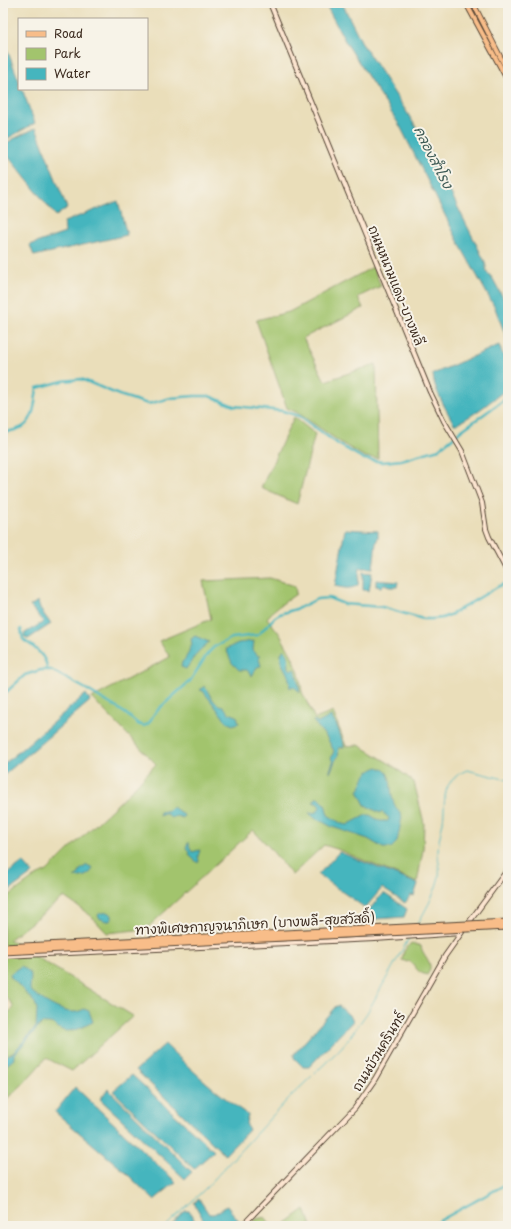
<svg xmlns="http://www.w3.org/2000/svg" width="511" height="1229" viewBox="0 0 511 1229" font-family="'Playpen Sans','Playpen Sans Thai',sans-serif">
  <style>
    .green { fill: #a2c46d; stroke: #6e7746 }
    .water { fill: #45b5be; stroke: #40706e }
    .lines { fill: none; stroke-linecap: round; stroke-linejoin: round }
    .stream { stroke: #45b5be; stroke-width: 1 }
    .canal { stroke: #45b5be; stroke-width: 2.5 }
    .secondary-casing { stroke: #554535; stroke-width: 6 }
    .primary-casing { stroke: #554535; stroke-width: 6 }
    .secondary { stroke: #fce5d0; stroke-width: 4 }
    .primary { stroke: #f8bd89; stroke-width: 4 }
    .highway-bridge-casing { stroke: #554535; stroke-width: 7; stroke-linecap: butt }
    .highway-bridge { stroke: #f8bd89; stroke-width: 5 }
    .labels { text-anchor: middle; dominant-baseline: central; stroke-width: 4; stroke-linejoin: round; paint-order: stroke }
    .street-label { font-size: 13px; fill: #3b2a1e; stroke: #f7f3e8 }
    .water-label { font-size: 14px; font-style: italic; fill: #3e5b56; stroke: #f7f3e8 }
  </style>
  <rect width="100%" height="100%" fill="#f7f3e8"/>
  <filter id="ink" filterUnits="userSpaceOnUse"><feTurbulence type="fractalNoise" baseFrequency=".025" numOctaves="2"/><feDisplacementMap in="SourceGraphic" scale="8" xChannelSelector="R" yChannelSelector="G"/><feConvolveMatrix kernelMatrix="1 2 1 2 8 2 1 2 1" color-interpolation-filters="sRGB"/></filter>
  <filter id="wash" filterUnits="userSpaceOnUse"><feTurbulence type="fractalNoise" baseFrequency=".012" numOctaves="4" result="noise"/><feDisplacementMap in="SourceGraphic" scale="16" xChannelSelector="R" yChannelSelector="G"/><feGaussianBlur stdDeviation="0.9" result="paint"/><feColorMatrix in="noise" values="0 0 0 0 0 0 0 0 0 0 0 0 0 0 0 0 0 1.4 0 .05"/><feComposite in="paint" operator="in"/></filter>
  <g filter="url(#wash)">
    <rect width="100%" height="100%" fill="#eadeba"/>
    <path class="green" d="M 373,267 L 381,286 L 358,297 L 363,308 L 303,338 L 325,381 L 376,364 L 378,458 L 365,457 L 343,444 L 298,413 L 287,408 L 256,320 L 289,312 Z
      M 294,417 L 315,434 L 297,504 L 261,488 Z
      M 270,578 L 295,586 L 296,594 L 275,609 L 267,618 L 279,633 L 291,654 L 299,673 L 302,692 L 315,719 L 333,712 L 346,746 L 359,745 L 392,765 L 414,782 L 424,823 L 423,850 L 417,883 L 337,849 L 324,845 L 292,875 L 269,847 L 253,830 L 146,929 L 107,933 L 90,915 L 64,897 L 9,940 L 133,1016 L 72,1071 L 46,1058 L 21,1086 L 3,1102 L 3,1016 L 13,1009 L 13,1005 L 3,994 L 3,900 L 36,876 L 47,871 L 66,852 L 125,797 L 156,764 L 92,698 L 170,657 L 159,641 L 211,619 L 203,581 Z
      M 411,943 L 421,946 C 422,956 436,963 427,975 C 415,972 417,966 409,961 L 407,962 L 402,960 L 404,951 Z
      M 305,1209 L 311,1226 L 282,1226 Z
      M 265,1217 L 272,1226 L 251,1226 L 256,1219 Z"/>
    <path class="water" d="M 325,3 L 342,3 L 363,45 L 408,114 L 428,147 L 485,262 L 487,272 L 493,279 L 508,307 L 508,342 L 495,308 L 460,245 L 400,126 L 345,41 Z
      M 3,39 L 19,81 L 19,89 L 22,89 L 35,123 L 3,141 Z
      M 36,128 L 67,208 L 56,216 L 3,150 L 3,147 L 11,140 Z
      M 118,201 L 127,235 L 34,256 L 30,245 L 65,233 L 64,222 Z
      M 499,345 L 508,367 L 508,388 C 491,401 475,415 456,424 L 454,424 C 447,411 433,388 433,374 Z
      M 345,529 L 378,531 L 378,537 L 376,543 L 373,568 L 360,568 L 358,585 C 351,590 343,588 335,586 Z
      M 363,572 L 372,573 L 369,591 L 363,590 Z
      M 376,580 L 398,582 L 397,587 L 389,587 L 387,585 L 384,584 L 381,587 L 376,586 Z
      M 38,601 L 40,609 L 51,624 L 28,639 L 26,638 L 24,636 L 25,633 L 42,623 L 43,621 L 30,606 Z
      M 195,636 L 209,642 L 198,652 L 186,669 L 181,667 L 182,662 L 185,659 L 189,652 L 189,650 L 192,645 L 191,639 Z
      M 254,641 L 253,650 L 258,656 L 260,656 L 259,659 L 261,666 L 257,667 L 252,676 L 247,670 L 239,670 L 232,663 L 226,649 L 238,643 Z
      M 284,649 L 288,655 L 289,668 L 291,670 L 294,669 L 296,672 L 300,692 L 293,686 L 290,688 C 289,685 290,682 289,679 C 287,669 275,660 284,649 Z
      M 204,686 C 210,693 213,705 223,706 L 229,713 L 237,716 L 239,723 L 232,725 L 226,721 L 203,691 L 200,690 Z
      M 86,694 L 90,701 L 3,776 L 3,765 Z
      M 331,716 L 337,726 L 344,745 L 344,747 L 339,748 L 338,757 L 336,759 L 330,773 L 330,770 L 333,762 L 331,758 L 334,751 L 327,738 L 313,721 L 314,720 L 318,723 Z
      M 378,767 C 394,772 389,786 393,800 C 394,806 399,811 402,817 L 397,842 L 391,848 L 383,848 L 368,839 L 332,827 L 321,821 L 316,819 L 309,813 L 317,812 L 320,807 L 318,804 L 313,802 L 316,798 L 319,798 L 325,804 L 328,815 L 342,824 L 347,825 L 366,815 L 370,815 L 380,821 L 388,821 L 389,818 L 382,812 L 380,813 L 365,805 L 358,791 C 367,779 361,773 378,767 Z
      M 173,807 L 184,815 L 183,818 L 177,816 L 171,818 L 167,814 L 164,814 L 159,816 L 160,812 L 169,810 Z
      M 188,843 L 189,843 L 190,848 L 192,852 L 200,850 L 198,856 L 199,861 L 198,863 L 191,857 L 186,847 Z
      M 339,852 L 418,884 L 414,896 L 411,895 L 405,903 L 382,888 L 366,907 L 364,907 L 318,875 Z
      M 23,862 L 33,873 L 3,895 L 3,877 Z
      M 87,865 L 93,868 C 90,876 81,878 74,877 L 79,874 L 80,870 Z
      M 382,894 L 385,894 L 407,909 L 404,917 L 361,920 Z
      M 107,912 L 112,915 L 112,918 L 110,921 L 106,921 L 99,918 L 98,915 L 100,913 L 103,913 Z
      M 21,966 L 27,970 L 31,975 L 30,990 C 40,999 61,1013 75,1012 C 78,1012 82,1010 84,1009 L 89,1011 L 93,1022 C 84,1026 71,1034 62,1030 C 53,1026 56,1022 42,1023 L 14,1055 L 14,1059 L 3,1068 L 3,1057 L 13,1053 L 36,1027 L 37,1009 L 35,1003 L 11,977 L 10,974 Z
      M 336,1006 L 339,1006 L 352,1018 L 353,1021 L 309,1067 L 303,1067 L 294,1058 L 294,1054 Z
      M 165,1044 C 191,1070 218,1094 248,1115 L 246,1123 L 249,1130 L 225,1155 L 136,1070 Z
      M 132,1075 L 214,1151 L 194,1169 L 113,1091 Z
      M 75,1087 L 176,1182 L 154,1200 L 124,1171 L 55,1112 Z
      M 108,1089 L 192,1172 L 185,1179 L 100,1099 Z
      M 199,1199 L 209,1214 L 214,1214 L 227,1206 L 239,1221 L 234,1226 L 207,1226 L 194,1203 Z
      M 185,1211 L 189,1211 L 198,1226 L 171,1226 Z"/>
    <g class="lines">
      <path class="stream" d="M 417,925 C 425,911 434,896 438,880 C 441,871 438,861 438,852 C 438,842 441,832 443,822 C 446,798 440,782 467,770 L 508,780
        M 166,1226 L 206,1188 L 287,1100 L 339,1050 L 347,1041 L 367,1013 L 409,938"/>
      <path class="canal" d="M 3,433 C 9,431 19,430 24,426 C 35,418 35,400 37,388 L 63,381 L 81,379 L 119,395 L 148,404 L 171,398 L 194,396 L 209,396 L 234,406 L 283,411 L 299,416 L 338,444 L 364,459 L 383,462 L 401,460 L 439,449 L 462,430 L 508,397
        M 21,629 C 22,633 22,636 23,639 C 25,642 28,643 31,645 C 39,651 47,659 47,669
        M 3,695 L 25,675 L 41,670 L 51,670 L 86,689 L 125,713 L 138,724 L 144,726 L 149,723 L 154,714 L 162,706 L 190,681 L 208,653 L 214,647 L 232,638 L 258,635 L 275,617 L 280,614 L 299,608 L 317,599 L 329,598 L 344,604 L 382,607 L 423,619 L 433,619 L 442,618 L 452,614 L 499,586 L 508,583
        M 430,1226 L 508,1183"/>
    </g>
  </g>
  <g filter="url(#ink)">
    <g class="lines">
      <defs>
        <path id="secondary" d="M 270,3 L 430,392 L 444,421 L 462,451 L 482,503 L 486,529 L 489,537 L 508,573
          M 467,925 L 508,869
          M 3,956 L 375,939 L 461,933
          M 242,1226 L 355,1108 L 375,1079 L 445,956 L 462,932"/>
        <path id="primary" d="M 466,3 L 508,81
          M 473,3 L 508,72"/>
      </defs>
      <use href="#secondary" class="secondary-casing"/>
      <use href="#primary" class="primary-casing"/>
      <use href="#secondary" class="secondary"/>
      <use href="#primary" class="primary"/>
      <defs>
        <path id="highway-bridge" d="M 3,947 L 508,922
          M 3,952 L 508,927"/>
      </defs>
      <use href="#highway-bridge" class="highway-bridge-casing"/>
      <use href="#highway-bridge" class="highway-bridge"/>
    </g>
  </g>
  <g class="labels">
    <g class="street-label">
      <text transform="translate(397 285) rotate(68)">ถนนหนามแดง-บางพลี</text>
      <text transform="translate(255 923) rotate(-3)">ทางพิเศษกาญจนาภิเษก (บางพลี-สุขสวัสดิ์)</text>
      <text transform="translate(378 1051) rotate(-59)">ถนนบัวนครินทร์</text>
    </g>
    <g class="water-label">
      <text transform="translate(434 157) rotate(63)">คลองสำโรง</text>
    </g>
  </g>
  <rect width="511" height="1229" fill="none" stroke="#f7f3e8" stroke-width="16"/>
  <rect x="18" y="18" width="130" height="72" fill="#f7f3e8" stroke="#aca397"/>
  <rect x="26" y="31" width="20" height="6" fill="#f8bd89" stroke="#aca397"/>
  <text x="54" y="38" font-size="12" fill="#3b2a1e">Road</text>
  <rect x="26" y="48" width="20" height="12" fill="#a2c46d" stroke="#aca397"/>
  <text x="54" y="58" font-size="12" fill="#3b2a1e">Park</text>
  <rect x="26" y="68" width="20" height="12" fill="#45b5be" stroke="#aca397"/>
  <text x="54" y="78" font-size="12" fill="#3b2a1e">Water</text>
</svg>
